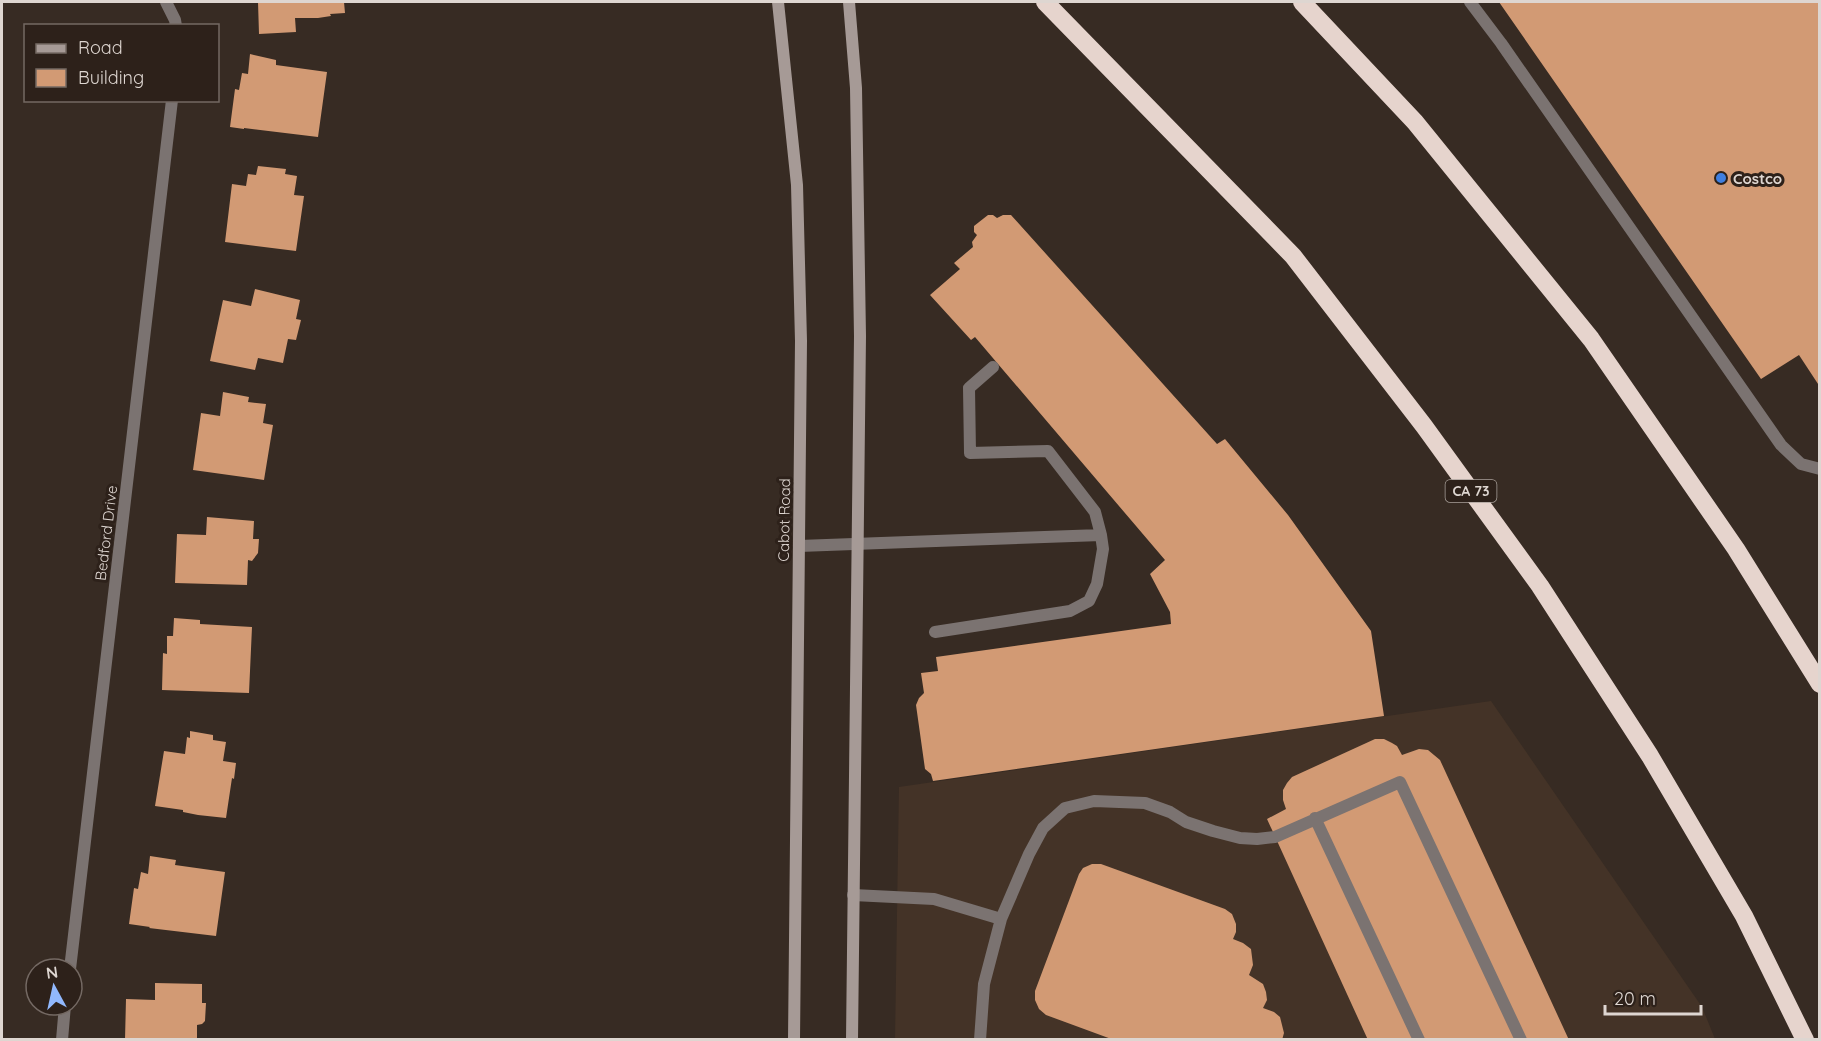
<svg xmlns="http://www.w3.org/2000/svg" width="1821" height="1041" viewBox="0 0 1821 1041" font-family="Quicksand,sans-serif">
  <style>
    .built { fill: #443327 }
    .building { fill: #d29a74 }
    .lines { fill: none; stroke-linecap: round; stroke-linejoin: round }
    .lane { stroke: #7b7371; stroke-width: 12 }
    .street { stroke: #7b7371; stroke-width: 12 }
    .secondary { stroke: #a69a96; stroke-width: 12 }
    .highway { stroke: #e6d4cd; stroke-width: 18 }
    .shop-dot { fill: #3f7fe0; stroke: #2d211a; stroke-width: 2 }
    .labels { text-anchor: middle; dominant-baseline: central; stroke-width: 6; stroke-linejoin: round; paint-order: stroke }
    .shield { fill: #2d211a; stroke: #a9a09a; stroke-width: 1.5 }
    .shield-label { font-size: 14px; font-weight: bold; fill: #ded6d1 }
    .poi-label { font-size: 15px; font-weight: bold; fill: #ded6d1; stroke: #2d211a; text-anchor: start }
    .street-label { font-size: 15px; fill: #ded6d1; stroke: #2d211a }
  </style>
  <rect width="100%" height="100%" fill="#372b23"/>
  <path class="built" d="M 1491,701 L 1702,1007 L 1715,1039 L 895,1040 L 899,787 Z"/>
  <path class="building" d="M 258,2 L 344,2 L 345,13 L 330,14 L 331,16 L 318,18 L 295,18 L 296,32 L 259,34 Z
    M 1499,2 L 1820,2 L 1820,387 L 1799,355 L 1761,379 Z
    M 250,54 L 276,60 L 276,65 L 327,72 L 318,137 L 244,128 L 244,129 L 230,127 L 235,89 L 239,90 L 242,73 L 248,74 Z
    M 258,166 L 286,169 L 285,174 L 297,176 L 294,195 L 304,196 L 296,251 L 225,242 L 232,184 L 246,186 L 248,174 L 256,175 Z
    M 988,215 L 993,215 L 997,218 L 1003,215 L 1011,215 L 1217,444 L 1225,439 L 1288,515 L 1371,631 L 1384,716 L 933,781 L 931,774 L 925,769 L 916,705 L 919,698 L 924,693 L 921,673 L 938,671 L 936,657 L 1171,624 L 1170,612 L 1150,574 L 1165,560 L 975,337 L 971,340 L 930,295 L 960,269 L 954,263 L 973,247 L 972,242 L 977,235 L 974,232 L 974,226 Z
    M 255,289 L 300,300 L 296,319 L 301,320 L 296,340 L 288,339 L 283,363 L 258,358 L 255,370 L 210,361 L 223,300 L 251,306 Z
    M 223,392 L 249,397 L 248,402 L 266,404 L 263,423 L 273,425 L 264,480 L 193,470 L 201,413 L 220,416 Z
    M 207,517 L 254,521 L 253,539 L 259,539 L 258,553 L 252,561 L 248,560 L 247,585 L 175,583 L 177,534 L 206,535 Z
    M 174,618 L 200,620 L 200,624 L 252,627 L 249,693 L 162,690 L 163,653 L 167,654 L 167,636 L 173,636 Z
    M 190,731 L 213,735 L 213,740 L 226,742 L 223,761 L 236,763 L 234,779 L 232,778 L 226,818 L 198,815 L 183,812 L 183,810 L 155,806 L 164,751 L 185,754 L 187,737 L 190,738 Z
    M 1375,739 L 1384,739 L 1392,743 L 1397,746 L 1402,755 L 1419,749 L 1428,750 L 1440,760 L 1569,1040 L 1368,1040 L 1267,819 L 1286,809 L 1283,800 L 1283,790 L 1287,783 L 1292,777 Z
    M 150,856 L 176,860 L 175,865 L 225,872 L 216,936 L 149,928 L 150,927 L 129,924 L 134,888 L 138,889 L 141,872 L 148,874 Z
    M 1092,864 L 1101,864 L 1225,909 L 1232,914 L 1236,924 L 1236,932 L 1233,939 L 1243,943 L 1251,949 L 1253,965 L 1249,975 L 1263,984 L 1266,992 L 1267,1000 L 1263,1008 L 1274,1012 L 1280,1017 L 1284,1033 L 1282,1040 L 1114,1040 L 1046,1015 L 1039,1009 L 1035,1000 L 1035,991 L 1079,874 L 1083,868 Z
    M 155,983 L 202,984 L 202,1003 L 206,1003 L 205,1021 L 202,1024 L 197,1025 L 197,1040 L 125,1040 L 126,999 L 155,1000 Z"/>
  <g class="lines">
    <path class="lane" d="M 1470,2 L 1501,43 L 1781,445 L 1801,464 L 1820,469
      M 799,546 L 1101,535
      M 935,632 L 1070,611 L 1089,601 L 1097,584 L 1103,549 L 1101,535 L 1095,512 L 1048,451 L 970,453 L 969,388 L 993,367
      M 1315,818 L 1419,1040
      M 853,895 L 934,899 L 1001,919
      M 980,1040 L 984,984 L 1001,919 L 1029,854 L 1043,828 L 1065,808 L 1094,801 L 1145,803 L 1170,812 L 1186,822 L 1213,831 L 1240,838 L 1257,839 L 1275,837 L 1400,782 L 1521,1040"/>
    <path class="street" d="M 166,2 L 175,20 L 176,26
      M 70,969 L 172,100
      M 62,1040 L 65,1005"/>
    <path class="secondary" d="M 778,2 L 797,185 L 801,341 L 794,1040
      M 849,2 L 856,88 L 860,336 L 852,1040"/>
    <path class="highway" d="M 1045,2 L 1293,256 L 1424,426 L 1540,586 L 1650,756 L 1744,916 L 1805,1040
      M 1302,2 L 1415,122 L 1591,339 L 1736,549 L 1820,684"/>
  </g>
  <circle class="shop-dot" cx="1721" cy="178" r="6"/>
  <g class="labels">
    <rect class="shield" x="1445.5" y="480" width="51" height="22" rx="4.5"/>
    <g class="shield-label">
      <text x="1471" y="491">CA 73</text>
    </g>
    <g class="poi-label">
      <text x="1733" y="178">Costco</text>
    </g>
    <g class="street-label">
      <text transform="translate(784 520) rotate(-89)">Cabot Road</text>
      <text transform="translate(106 533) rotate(-83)">Bedford Drive</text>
    </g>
  </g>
  <rect width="1821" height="1041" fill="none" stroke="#ded6d1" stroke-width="6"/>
  <rect x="24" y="24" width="195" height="78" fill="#2d211a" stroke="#746963" stroke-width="1.5"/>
  <rect x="36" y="44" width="30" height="9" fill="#a69a96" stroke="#746963" stroke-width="1.5"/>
  <text x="78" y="54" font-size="18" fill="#ded6d1">Road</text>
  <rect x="36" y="69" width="30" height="18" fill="#d29a74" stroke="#746963" stroke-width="1.5"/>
  <text x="78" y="84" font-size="18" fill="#ded6d1">Building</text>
  <g transform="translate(54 987) rotate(352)"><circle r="28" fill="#2d211a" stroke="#746963" stroke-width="1.5"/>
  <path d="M0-4.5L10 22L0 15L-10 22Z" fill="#91b8fd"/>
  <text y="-9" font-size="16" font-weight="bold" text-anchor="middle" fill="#ded6d1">N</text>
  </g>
  <path d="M1605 1005v9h96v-9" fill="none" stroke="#ded6d1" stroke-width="3"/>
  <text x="1614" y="1005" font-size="18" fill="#ded6d1" stroke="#2d211a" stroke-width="4.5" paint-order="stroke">20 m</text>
</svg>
